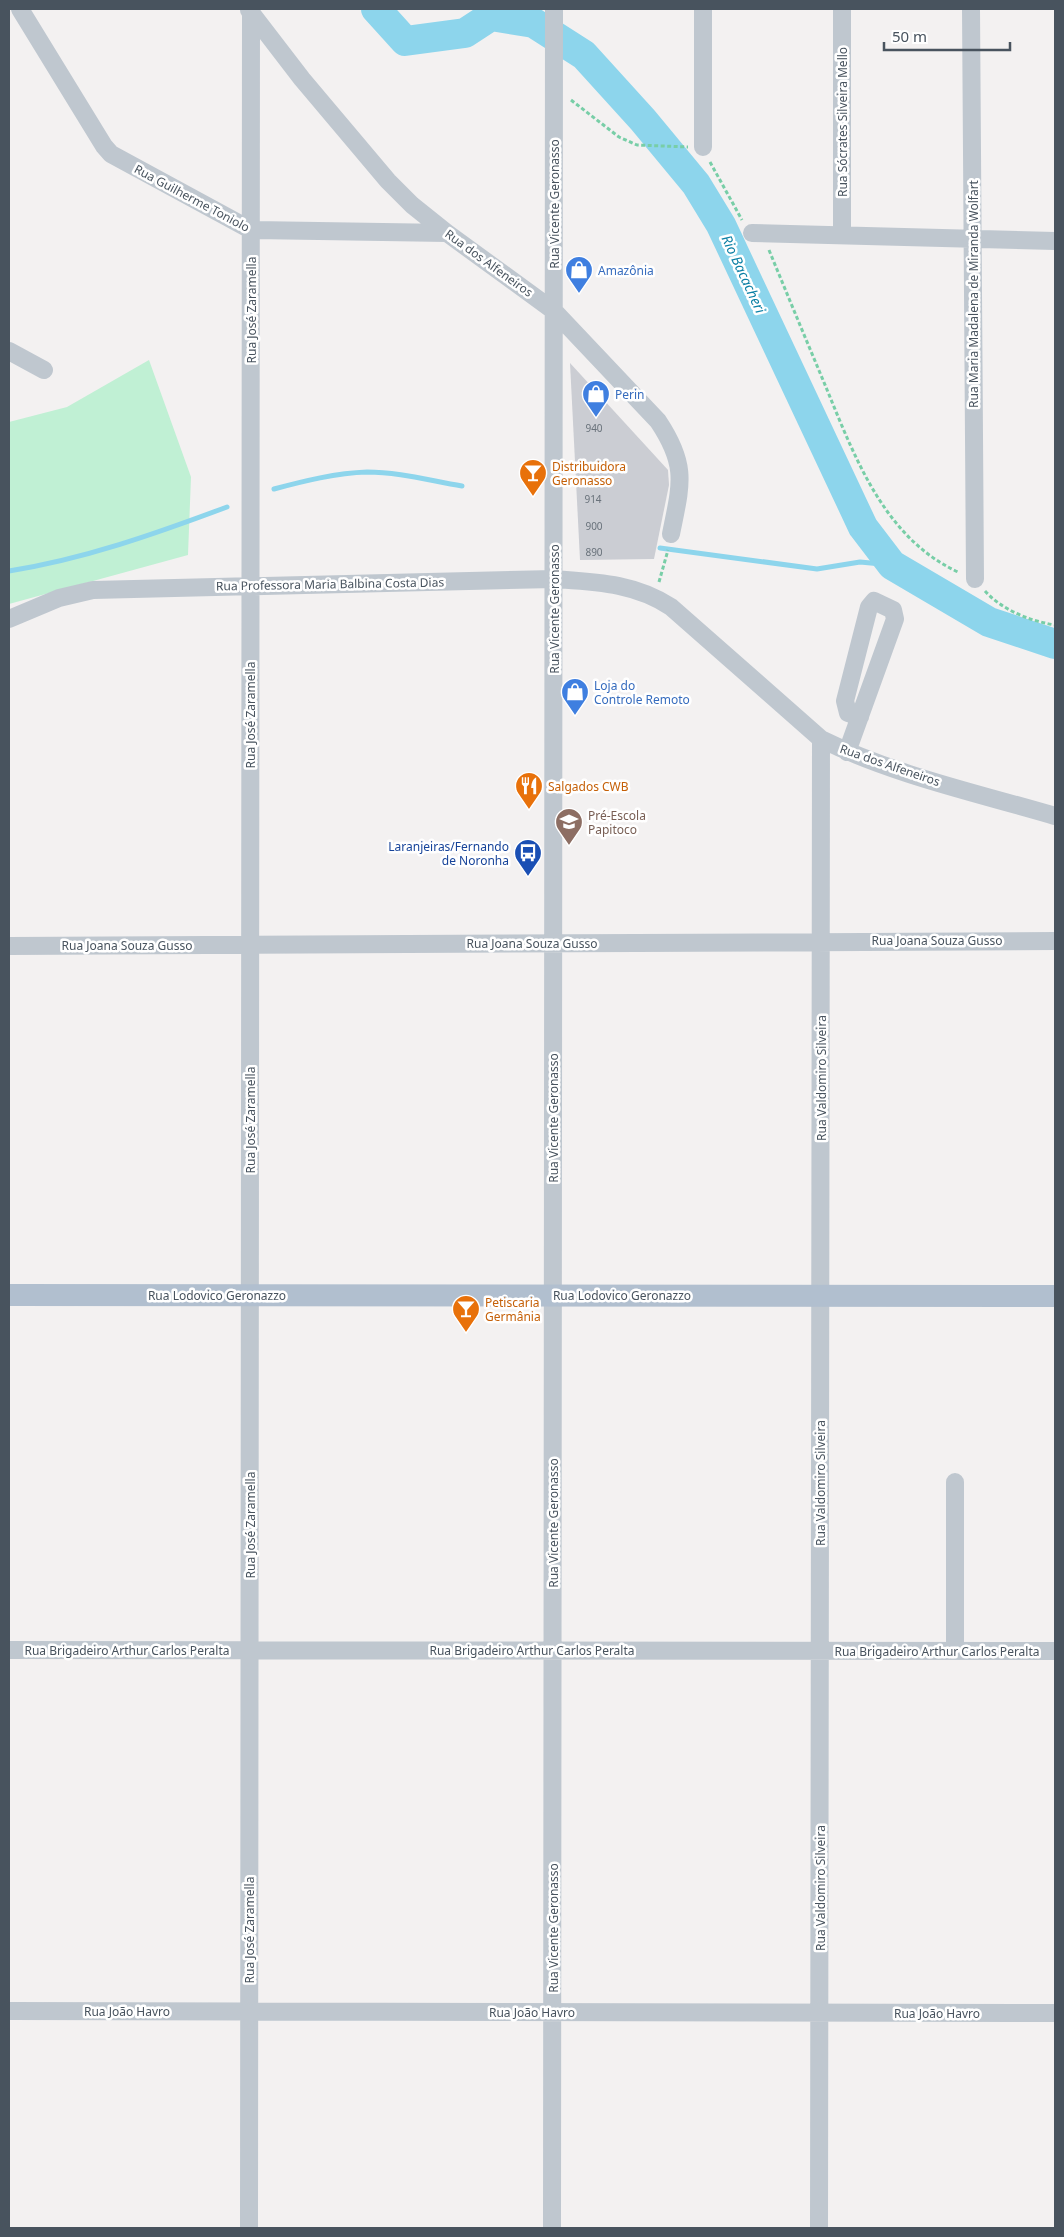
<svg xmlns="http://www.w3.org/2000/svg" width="1064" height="2237" viewBox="0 0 1064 2237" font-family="'Noto Sans',sans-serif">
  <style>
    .green { fill: #c0f0d4 }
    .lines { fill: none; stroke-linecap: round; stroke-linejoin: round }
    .stream { stroke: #8dd5ec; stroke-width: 5 }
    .river { stroke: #8dd5ec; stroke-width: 30 }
    .building { fill: #cbcdd3 }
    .path { stroke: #78cea7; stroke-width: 3; stroke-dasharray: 4 2.5; stroke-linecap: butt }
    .minor { stroke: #bfc7cf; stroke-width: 18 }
    .major { stroke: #b1bfcf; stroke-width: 22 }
    .labels { text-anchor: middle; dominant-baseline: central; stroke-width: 5; stroke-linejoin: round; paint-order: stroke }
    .number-label { font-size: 10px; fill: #69727b }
    .street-label { font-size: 12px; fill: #48535e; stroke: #fff }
    .shop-label { font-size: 12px; fill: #366cbe; stroke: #fff; text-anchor: start }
    .food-label { font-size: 12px; fill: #c56008; stroke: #fff; text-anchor: start }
    .education-label { font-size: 12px; fill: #785e54; stroke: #fff; text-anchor: start }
    .transit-label { font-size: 12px; fill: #164399; stroke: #fff; text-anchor: end }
    .water-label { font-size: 14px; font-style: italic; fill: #0c80a5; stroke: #fff }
  </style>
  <rect width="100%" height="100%" fill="#f3f1f1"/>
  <path class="green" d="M 149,360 L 191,477 L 188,555 L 9,604 L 9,422 L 67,407 Z"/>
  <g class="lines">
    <path class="stream" d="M 274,489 C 304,481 336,473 367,472 C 399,472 431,481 462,486
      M 660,548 L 817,569 L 860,562 L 892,565
      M 9,571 C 84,559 155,534 227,507"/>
    <path class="river" d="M 376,9 L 405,41 L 465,33 L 491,16 L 534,23 L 584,55 L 643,120 L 696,184 L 721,225 L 863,527 L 892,565 L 989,622 L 1055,644"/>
  </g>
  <path class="building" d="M 570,363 L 668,470 L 669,485 L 654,559 L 580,560 Z"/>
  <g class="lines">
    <path class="path" d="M 571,100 L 619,137 L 637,145 L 688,147
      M 710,162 L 742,220
      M 769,250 C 787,294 805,337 823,380 C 853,452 882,537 958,572
      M 659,582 L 668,550
      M 985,591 C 1002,610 1030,621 1055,625"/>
    <path class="minor" d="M 20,9 L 104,146 L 111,154 L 251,230 L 447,233
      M 842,9 L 842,235
      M 971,9 L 975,579
      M 249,10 L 302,79 L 388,181 L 412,205 L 447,233 L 554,311 L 658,421 C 688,466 681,484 671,534
      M 703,147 L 703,9
      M 752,233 L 1055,241
      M 9,351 L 44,370
      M 9,619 L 59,598 L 93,590 L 554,579 C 596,582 635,583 671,607 L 821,739 C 894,775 977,793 1055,816
      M 847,752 L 895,619 L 893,610 L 874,601 L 869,607 L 845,701 L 848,713 L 860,717
      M 9,946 L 1055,941
      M 9,1650 L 1055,1651
      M 955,1651 L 955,1482
      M 9,2011 L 1055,2013
      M 249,2228 L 251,13
      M 552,2228 L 554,9
      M 819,2228 L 821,739"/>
    <path class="major" d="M 9,1295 L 1055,1296"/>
  </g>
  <defs>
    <symbol id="shop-pin" viewBox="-11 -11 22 30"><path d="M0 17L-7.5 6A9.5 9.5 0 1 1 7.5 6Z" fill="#3f7fe0" stroke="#fff"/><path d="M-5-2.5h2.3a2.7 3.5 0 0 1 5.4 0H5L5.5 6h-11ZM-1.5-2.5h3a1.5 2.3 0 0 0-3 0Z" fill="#fff"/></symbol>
    <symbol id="bar-pin" viewBox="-11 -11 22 30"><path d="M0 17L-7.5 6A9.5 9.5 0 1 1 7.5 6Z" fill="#e8710a" stroke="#fff"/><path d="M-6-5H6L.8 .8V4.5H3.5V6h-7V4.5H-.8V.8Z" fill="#fff"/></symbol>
    <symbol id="restaurant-pin" viewBox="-11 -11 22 30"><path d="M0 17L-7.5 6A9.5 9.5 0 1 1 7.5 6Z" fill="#e8710a" stroke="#fff"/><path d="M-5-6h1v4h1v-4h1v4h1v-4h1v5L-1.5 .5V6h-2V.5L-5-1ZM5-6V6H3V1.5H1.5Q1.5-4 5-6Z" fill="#fff"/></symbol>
    <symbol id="school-pin" viewBox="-11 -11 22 30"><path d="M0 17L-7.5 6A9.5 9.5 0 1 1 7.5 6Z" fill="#8d6e63" stroke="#fff"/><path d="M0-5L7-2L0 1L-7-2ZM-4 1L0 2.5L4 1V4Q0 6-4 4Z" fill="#fff"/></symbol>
    <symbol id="bus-pin" viewBox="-11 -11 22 30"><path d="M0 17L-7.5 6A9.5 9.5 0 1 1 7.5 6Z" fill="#1a4fb4" stroke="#fff"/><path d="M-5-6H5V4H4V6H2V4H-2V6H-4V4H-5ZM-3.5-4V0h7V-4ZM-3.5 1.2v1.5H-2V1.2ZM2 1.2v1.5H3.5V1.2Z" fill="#fff"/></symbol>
  </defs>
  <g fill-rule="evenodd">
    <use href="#shop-pin" x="563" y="254" width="32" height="43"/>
    <use href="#shop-pin" x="580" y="378" width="32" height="43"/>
    <use href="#bar-pin" x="517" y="457" width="32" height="43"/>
    <use href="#shop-pin" x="559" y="676" width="32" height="43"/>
    <use href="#restaurant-pin" x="513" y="770" width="32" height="43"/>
    <use href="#school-pin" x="553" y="806" width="32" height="43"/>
    <use href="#bus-pin" x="512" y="837" width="32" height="43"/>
    <use href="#bar-pin" x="450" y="1293" width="32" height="43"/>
  </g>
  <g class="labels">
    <g class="number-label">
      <text x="594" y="428">940</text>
      <text x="593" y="499">914</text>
      <text x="594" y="526">900</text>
      <text x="594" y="552">890</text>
    </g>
    <g class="street-label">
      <text transform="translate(842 122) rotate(-90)">Rua Sócrates Silveira Mello</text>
      <text transform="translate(192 198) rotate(28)">Rua Guilherme Toniolo</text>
      <text transform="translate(554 204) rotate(-90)">Rua Vicente Geronasso</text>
      <text transform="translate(489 263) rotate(36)">Rua dos Alfeneiros</text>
      <text transform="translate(973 294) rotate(-90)">Rua Maria Madalena de Miranda Wolfart</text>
      <text transform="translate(251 310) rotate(-90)">Rua José Zaramella</text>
      <text transform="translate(330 584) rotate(-1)">Rua Professora Maria Balbina Costa Dias</text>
      <text transform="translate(554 609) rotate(-90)">Rua Vicente Geronasso</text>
      <text transform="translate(250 715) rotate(-90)">Rua José Zaramella</text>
      <text transform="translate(890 765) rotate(19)">Rua dos Alfeneiros</text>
      <text x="937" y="940">Rua Joana Souza Gusso</text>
      <text x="532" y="943">Rua Joana Souza Gusso</text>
      <text x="127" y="945">Rua Joana Souza Gusso</text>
      <text transform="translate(821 1078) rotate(-90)">Rua Valdomiro Silveira</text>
      <text transform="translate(553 1118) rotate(-90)">Rua Vicente Geronasso</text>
      <text transform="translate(250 1120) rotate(-90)">Rua José Zaramella</text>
      <text x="217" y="1295">Rua Lodovico Geronazzo</text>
      <text x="622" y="1295">Rua Lodovico Geronazzo</text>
      <text transform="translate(820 1483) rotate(-90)">Rua Valdomiro Silveira</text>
      <text transform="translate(553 1523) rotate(-90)">Rua Vicente Geronasso</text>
      <text transform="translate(250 1525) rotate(-90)">Rua José Zaramella</text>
      <text x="127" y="1650">Rua Brigadeiro Arthur Carlos Peralta</text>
      <text x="532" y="1650">Rua Brigadeiro Arthur Carlos Peralta</text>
      <text x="937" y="1651">Rua Brigadeiro Arthur Carlos Peralta</text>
      <text transform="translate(820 1888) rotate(-90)">Rua Valdomiro Silveira</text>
      <text transform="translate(553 1928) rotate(-90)">Rua Vicente Geronasso</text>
      <text transform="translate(249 1930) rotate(-90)">Rua José Zaramella</text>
      <text x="127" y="2011">Rua João Havro</text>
      <text x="532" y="2012">Rua João Havro</text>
      <text x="937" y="2013">Rua João Havro</text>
    </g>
    <g class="shop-label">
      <text x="598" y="270">Amazônia</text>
      <text x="615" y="394">Perin</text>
      <text x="594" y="685">Loja do<tspan x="594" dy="14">Controle Remoto</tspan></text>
    </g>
    <g class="food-label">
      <text x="552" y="466">Distribuidora<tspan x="552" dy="14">Geronasso</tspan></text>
      <text x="548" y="786">Salgados CWB</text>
      <text x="485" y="1302">Petiscaria<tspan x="485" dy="14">Germânia</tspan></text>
    </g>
    <g class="education-label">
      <text x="588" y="815">Pré-Escola<tspan x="588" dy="14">Papitoco</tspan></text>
    </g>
    <g class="transit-label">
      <text x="509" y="846">Laranjeiras/Fernando<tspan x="509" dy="14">de Noronha</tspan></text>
    </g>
    <g class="water-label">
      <text transform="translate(744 274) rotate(65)">Rio Bacacheri</text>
    </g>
  </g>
  <rect width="1064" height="2237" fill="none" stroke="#48535e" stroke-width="20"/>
  <path d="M884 42v8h126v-8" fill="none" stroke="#48535e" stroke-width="2.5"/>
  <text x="892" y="42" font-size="15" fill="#48535e" stroke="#ffffff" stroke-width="4" paint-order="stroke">50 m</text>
</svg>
